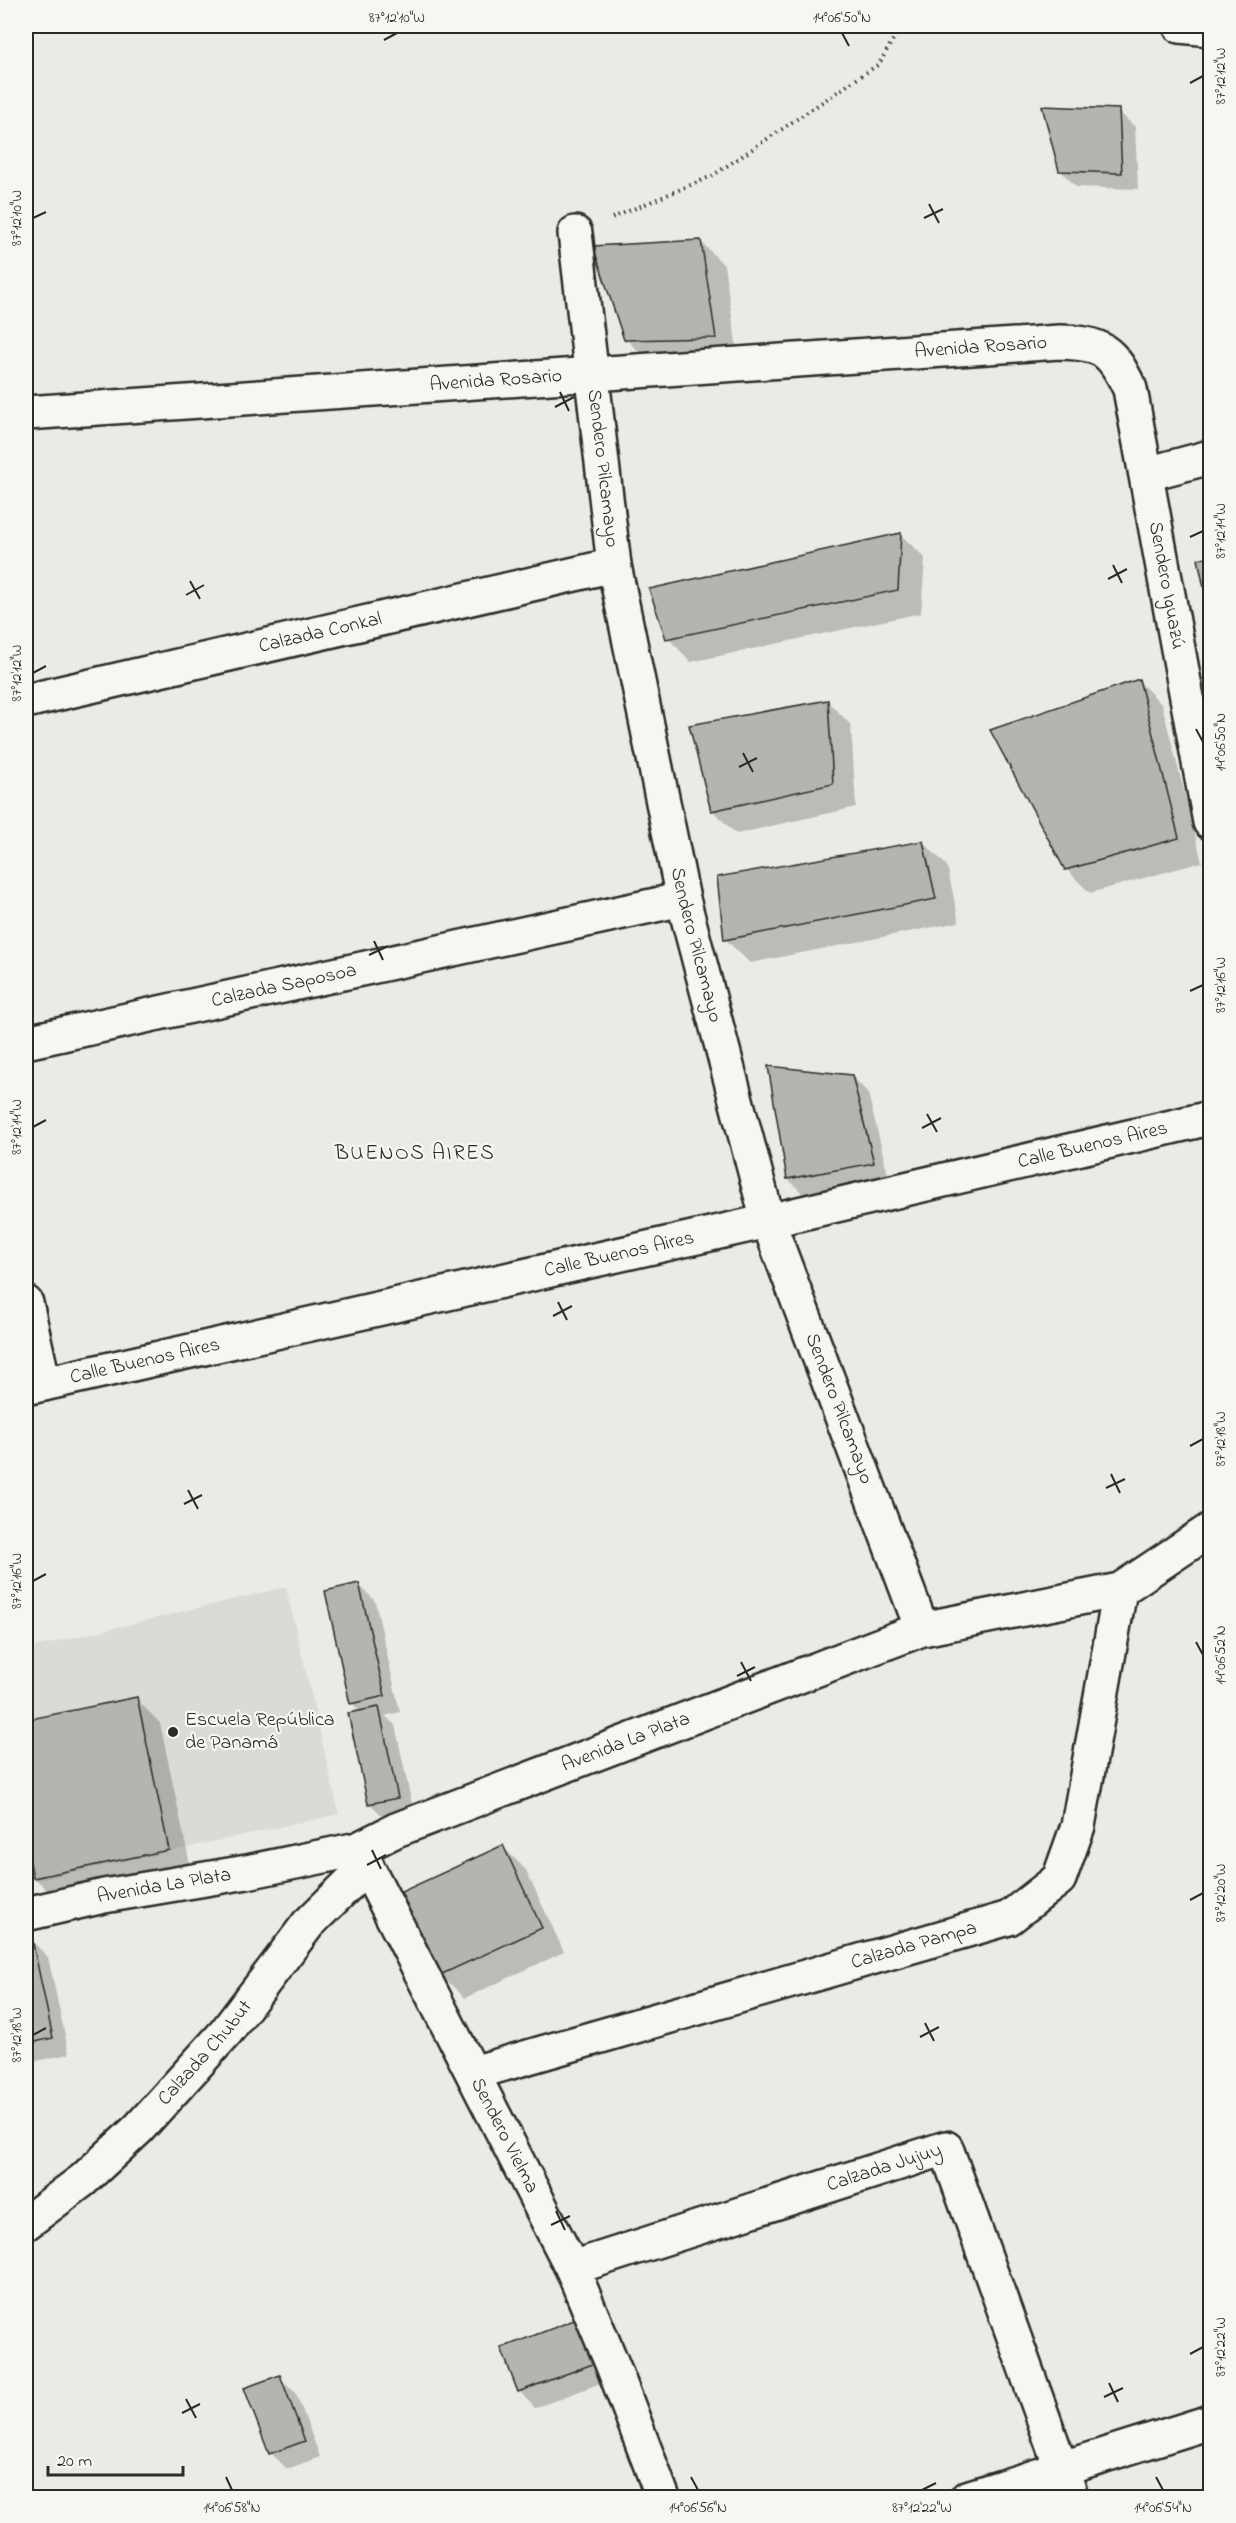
<svg xmlns="http://www.w3.org/2000/svg" width="1236" height="2523" viewBox="0 0 1236 2523" font-family="'Indie Flower',sans-serif">
  <style>
    .built { fill: #dadad6 }
    .shadow { fill: #0003 }
    .building { fill: #b4b4b1; stroke: #2b2b2b; stroke-width: 1.5 }
    .lines { fill: none; stroke-linecap: round; stroke-linejoin: round }
    .minor-casing { stroke: #2b2b2b; stroke-width: 38 }
    .path { stroke: #2b2b2b; stroke-width: 4; stroke-dasharray: 1.5 4.5; stroke-linecap: butt }
    .minor { stroke: #f6f6f2; stroke-width: 33 }
    .ticks { fill: none; stroke: #2b2b2b; stroke-width: 2 }
    .poi-dot { fill: #2b2b2b; stroke: #f6f6f2; stroke-width: 2 }
    .labels { text-anchor: middle; dominant-baseline: central; stroke-width: 4.5; stroke-linejoin: round; paint-order: stroke }
    .street-label { font-size: 20px; fill: #2b2b2b; stroke: #f6f6f2 }
    .poi-label { font-size: 20px; fill: #2b2b2b; stroke: #f6f6f2; text-anchor: start }
    .neighbourhood-label { font-size: 21px; letter-spacing: 1.5px; fill: #2b2b2b; stroke: #f6f6f2 }
    .neatline { fill: none; stroke: #2b2b2b; stroke-width: 2 }
    .ticks-label { font-size: 15px; text-anchor: middle; fill: #2b2b2b }
  </style>
  <rect width="100%" height="100%" fill="#eaeae6"/>
  <filter id="ink" filterUnits="userSpaceOnUse"><feTurbulence type="fractalNoise" baseFrequency=".0167" numOctaves="2"/><feDisplacementMap in="SourceGraphic" scale="12" xChannelSelector="R" yChannelSelector="G"/><feConvolveMatrix kernelMatrix="1 2 1 2 8 2 1 2 1" color-interpolation-filters="sRGB"/></filter>
  <g filter="url(#ink)">
    <path class="built" d="M 286,1587 L 339,1814 L 26,1883 L 26,1649 Z"/>
    <path class="shadow" d="M 1118,111 L 1135,127 L 1138,189 L 1076,187 L 1060,170 Z
      M 700,241 L 724,265 L 739,362 L 650,363 L 626,339 Z
      M 901,535 L 925,558 L 921,613 L 691,662 L 668,638 Z
      M 1210,557 L 1210,609 L 1200,560 Z
      M 1139,681 L 1162,705 L 1202,862 L 1090,893 L 1066,869 Z
      M 827,701 L 851,725 L 856,807 L 736,834 L 712,810 Z
      M 923,842 L 947,866 L 959,922 L 750,963 L 726,940 L 718,879 Z
      M 852,1076 L 868,1093 L 889,1179 L 804,1195 L 788,1179 Z
      M 359,1585 L 375,1601 L 400,1712 L 385,1716 L 395,1725 L 414,1814 L 386,1819 L 369,1803 L 360,1712 L 352,1703 Z
      M 136,1699 L 160,1723 L 192,1874 L 58,1901 L 34,1877 L 26,1834 L 26,1721 Z
      M 502,1846 L 526,1870 L 564,1952 L 465,1998 L 441,1975 L 403,1893 Z
      M 32,1941 L 48,1957 L 69,2054 L 27,2063 L 26,1942 Z
      M 582,2318 L 614,2378 L 535,2408 L 519,2391 Z
      M 279,2377 L 296,2393 L 320,2457 L 287,2469 L 271,2453 Z"/>
    <path class="building" d="M 1042,106 L 1119,109 L 1122,173 L 1059,171 Z
      M 701,240 L 716,338 L 624,340 L 593,246 Z
      M 901,533 L 898,590 L 666,639 L 649,589 Z
      M 1210,556 L 1210,617 L 1198,559 Z
      M 1139,679 L 1179,838 L 1065,870 L 990,730 Z
      M 828,700 L 833,784 L 711,811 L 689,725 Z
      M 923,841 L 936,899 L 724,940 L 717,877 Z
      M 768,1066 L 852,1075 L 874,1163 L 787,1179 Z
      M 359,1583 L 385,1696 L 350,1704 L 325,1591 Z
      M 137,1697 L 169,1850 L 33,1878 L 26,1842 L 26,1720 Z
      M 379,1707 L 398,1798 L 368,1804 L 348,1713 Z
      M 503,1845 L 542,1928 L 440,1975 L 401,1892 Z
      M 32,1939 L 53,2038 L 26,2044 L 26,1940 Z
      M 582,2317 L 598,2362 L 518,2392 L 501,2348 Z
      M 280,2375 L 305,2441 L 269,2454 L 244,2388 Z"/>
    <g class="lines">
      <defs>
        <g id="minor">
          <path d="M 1180,26 L 1210,29"/>
          <path id="s1" d="M 575,233 L 614,565 L 683,899 L 768,1221 L 922,1629"/>
          <path id="s2" d="M 26,413 L 1059,342 C 1102,343 1112,350 1130,389 L 1210,822"/>
          <path d="M 1147,474 L 1210,457"/>
          <path id="s3" d="M 26,701 L 614,565"/>
          <path id="s4" d="M 26,1042 L 683,899"/>
          <path d="M 26,1303 L 44,1384"/>
          <path id="s5" d="M 26,1388 L 768,1221 L 1210,1118"/>
          <path id="s6" d="M 358,1849 L 572,2268 L 613,2366 L 663,2498"/>
          <path id="s7" d="M 26,1914 L 104,1896 L 247,1872 L 358,1849 L 396,1830 L 922,1629 L 1120,1590 L 1210,1530"/>
          <path id="s8" d="M 473,2073 L 1009,1918 L 1059,1879 L 1078,1826 L 1120,1590"/>
          <path id="s9" d="M 26,2223 L 83,2180 L 138,2129 L 226,2032 L 308,1924 L 367,1866"/>
          <path id="s10" d="M 572,2268 L 946,2148 L 1072,2498"/>
          <path d="M 967,2498 L 1210,2422"/>
        </g>
      </defs>
      <use href="#minor" class="minor-casing"/>
      <path class="path" d="M 612,218 L 712,176 L 879,64 L 901,26"/>
      <use href="#minor" class="minor"/>
    </g>
  </g>
  <path class="ticks" d="M 842,33 L 849,46M 384,40 L 397,33M 1190,83 L 1203,76M 929,204 L 939,223M 33,218 L 46,212M 924,218 L 943,209M 560,392 L 569,411M 555,407 L 574,397M 1190,537 L 1203,531M 1113,565 L 1122,583M 1108,579 L 1127,569M 190,581 L 200,599M 186,595 L 204,585M 33,673 L 46,666M 1196,729 L 1203,742M 743,753 L 753,772M 739,767 L 757,758M 374,941 L 383,960M 369,955 L 388,946M 1190,991 L 1203,985M 927,1114 L 937,1132M 33,1127 L 46,1120M 922,1128 L 941,1118M 558,1302 L 567,1320M 553,1316 L 572,1306M 1190,1446 L 1203,1439M 1111,1474 L 1120,1493M 1106,1488 L 1125,1479M 188,1490 L 198,1509M 184,1504 L 202,1495M 33,1581 L 46,1574M 1196,1642 L 1203,1655M 741,1662 L 751,1681M 737,1676 L 755,1667M 372,1850 L 381,1869M 367,1865 L 386,1855M 1190,1900 L 1203,1893M 925,2023 L 934,2041M 33,2035 L 46,2028M 920,2037 L 939,2027M 556,2211 L 565,2230M 551,2225 L 570,2216M 1190,2354 L 1203,2347M 1109,2383 L 1118,2402M 1104,2397 L 1123,2388M 186,2399 L 196,2418M 182,2413 L 200,2404M 226,2477 L 232,2490M 691,2477 L 698,2490M 1156,2477 L 1163,2490M 922,2490 L 936,2483"/>
  <circle class="poi-dot" cx="173" cy="1732" r="6"/>
  <g class="labels">
    <g class="street-label">
      <text stroke="none"><textPath href="#s2" startOffset="957">Avenida Rosario</textPath></text>
      <text stroke="none"><textPath href="#s2" startOffset="471">Avenida Rosario</textPath></text>
      <text stroke="none"><textPath href="#s1" startOffset="237">Sendero Pilcamayo</textPath></text>
      <text stroke="none"><textPath href="#s2" startOffset="1328">Sendero Iguazú</textPath></text>
      <text stroke="none"><textPath href="#s3" startOffset="302">Calzada Conkal</textPath></text>
      <text stroke="none"><textPath href="#s1" startOffset="723">Sendero Pilcamayo</textPath></text>
      <text stroke="none"><textPath href="#s4" startOffset="264">Calzada Saposoa</textPath></text>
      <text stroke="none"><textPath href="#s5" startOffset="1094">Calle Buenos Aires</textPath></text>
      <text stroke="none"><textPath href="#s5" startOffset="608">Calle Buenos Aires</textPath></text>
      <text stroke="none"><textPath href="#s5" startOffset="122">Calle Buenos Aires</textPath></text>
      <text stroke="none"><textPath href="#s1" startOffset="1209">Sendero Pilcamayo</textPath></text>
      <text stroke="none"><textPath href="#s7" startOffset="627">Avenida La Plata</textPath></text>
      <text stroke="none"><textPath href="#s7" startOffset="141">Avenida La Plata</textPath></text>
      <text stroke="none"><textPath href="#s8" startOffset="459">Calzada Pampa</textPath></text>
      <text stroke="none"><textPath href="#s9" startOffset="248">Calzada Chubut</textPath></text>
      <text stroke="none"><textPath href="#s6" startOffset="322">Sendero Vielma</textPath></text>
      <text stroke="none"><textPath href="#s10" startOffset="328">Calzada Jujuy</textPath></text>
    </g>
    <g class="poi-label">
      <text x="185" y="1720">Escuela República<tspan x="185" dy="23">de Panamá</tspan></text>
    </g>
    <g class="neighbourhood-label">
      <text x="415" y="1154">BUENOS AIRES</text>
    </g>
  </g>
  <rect width="1236" height="2523" fill="none" stroke="#f6f6f2" stroke-width="66"/>
  <path d="M48 2466v9h135v-9" fill="none" stroke="#2b2b2b" stroke-width="3"/>
  <text x="57" y="2466" font-size="18" fill="#2b2b2b" stroke="#f6f6f2" stroke-width="4.5" paint-order="stroke">20 m</text>
  <rect x="33" y="33" width="1170" height="2457" class="neatline"/>
  <g class="ticks-label">
    <text x="397" y="22">87°12'10"W</text>
    <text x="842" y="22">14°06'50"N</text>
    <text transform="translate(1220 76) rotate(-90)" y="5">87°12'12"W</text>
    <text transform="translate(16 218) rotate(-90)" y="5">87°12'10"W</text>
    <text transform="translate(1220 531) rotate(-90)" y="5">87°12'14"W</text>
    <text transform="translate(16 673) rotate(-90)" y="5">87°12'12"W</text>
    <text transform="translate(1220 742) rotate(-90)" y="5">14°06'50"N</text>
    <text transform="translate(1220 985) rotate(-90)" y="5">87°12'16"W</text>
    <text transform="translate(16 1127) rotate(-90)" y="5">87°12'14"W</text>
    <text transform="translate(1220 1439) rotate(-90)" y="5">87°12'18"W</text>
    <text transform="translate(16 1581) rotate(-90)" y="5">87°12'16"W</text>
    <text transform="translate(1220 1655) rotate(-90)" y="5">14°06'52"N</text>
    <text transform="translate(1220 1893) rotate(-90)" y="5">87°12'20"W</text>
    <text transform="translate(16 2035) rotate(-90)" y="5">87°12'18"W</text>
    <text transform="translate(1220 2347) rotate(-90)" y="5">87°12'22"W</text>
    <text x="232" y="2512">14°06'58"N</text>
    <text x="698" y="2512">14°06'56"N</text>
    <text x="922" y="2512">87°12'22"W</text>
    <text x="1163" y="2512">14°06'54"N</text>
  </g>
</svg>
